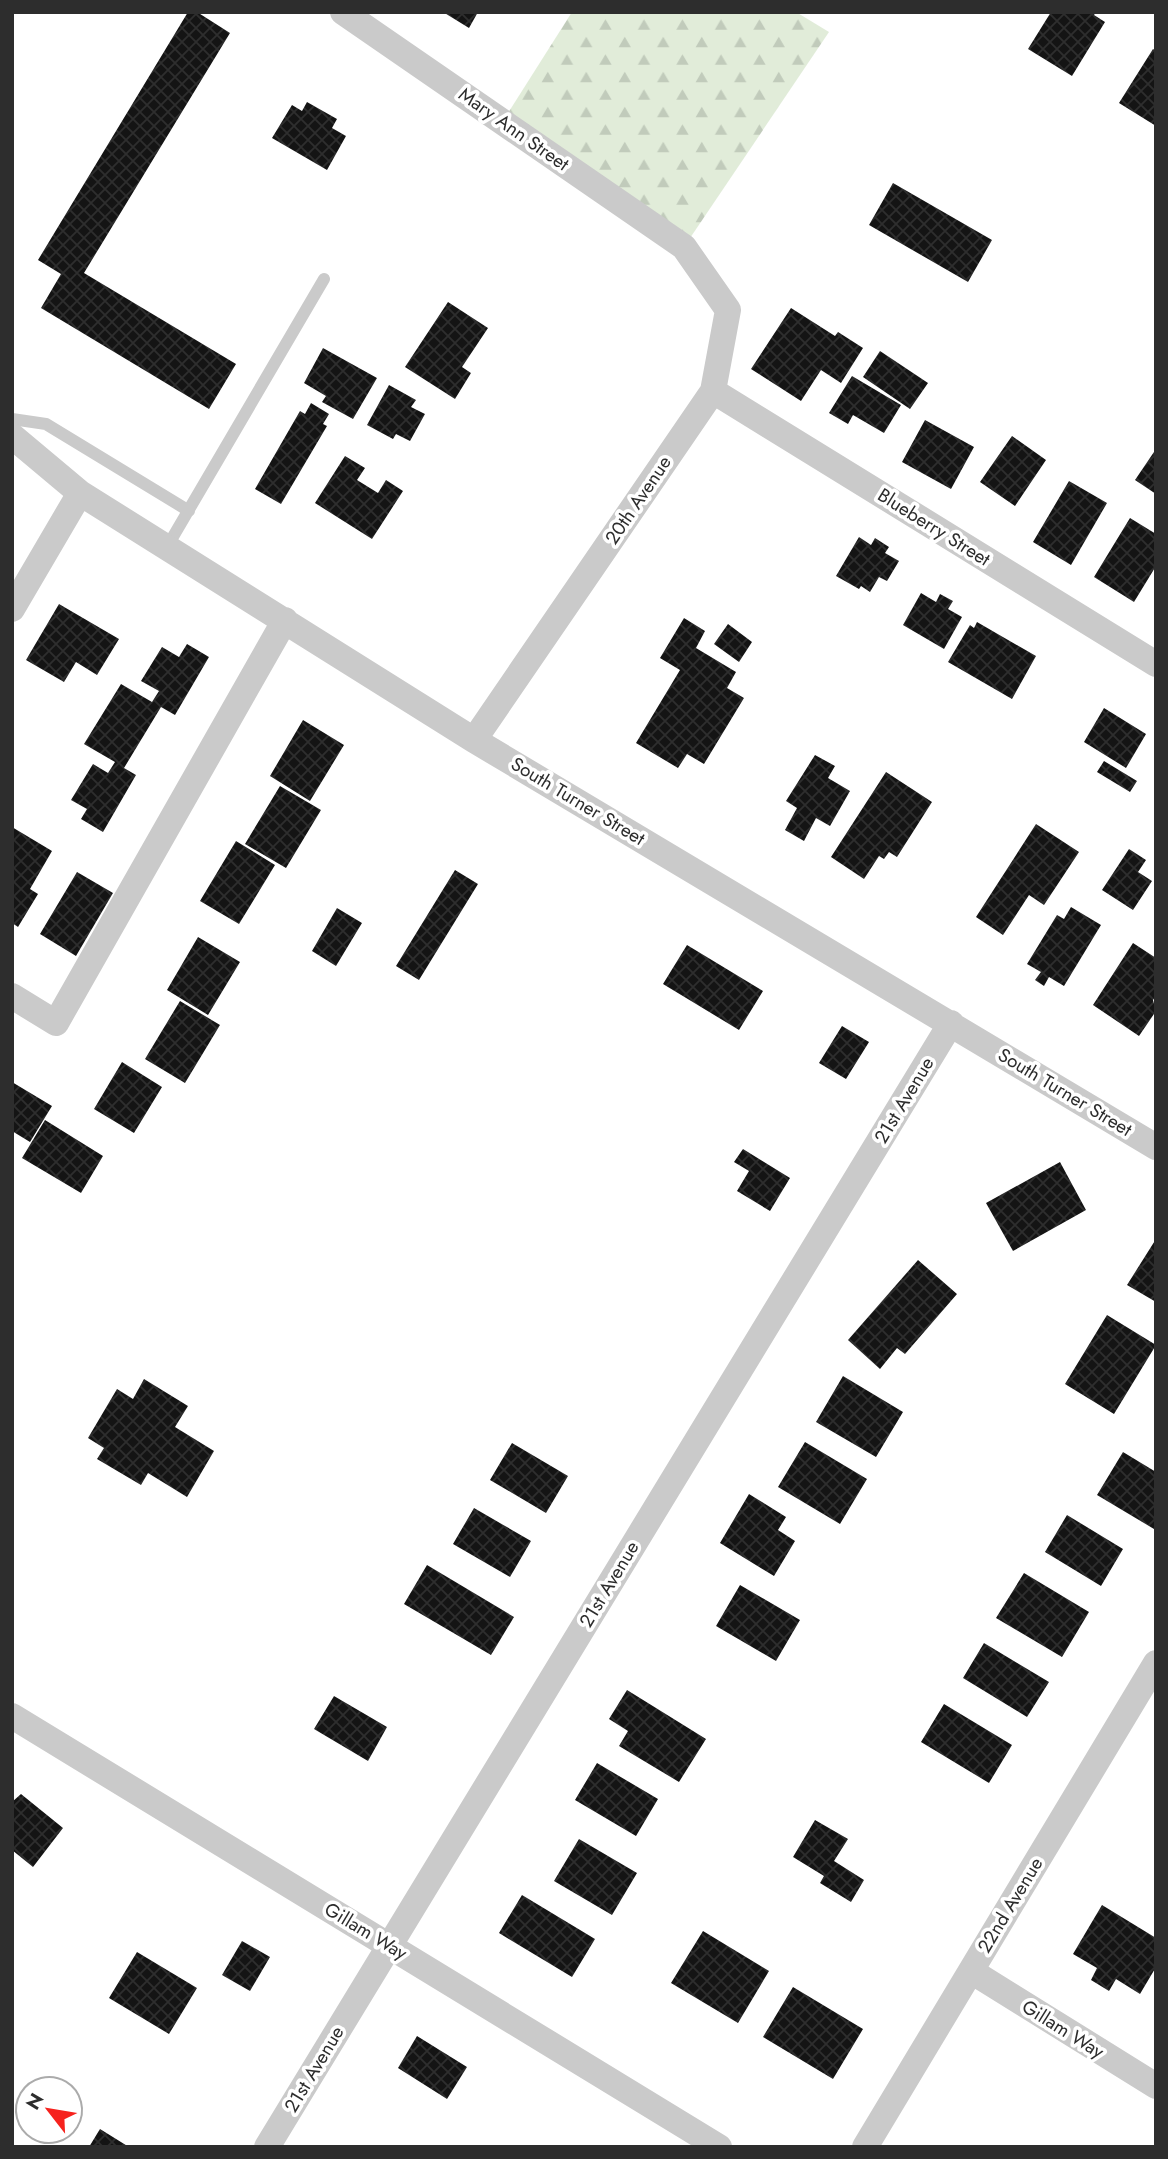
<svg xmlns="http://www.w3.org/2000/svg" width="1168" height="2159" viewBox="0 0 1168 2159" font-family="Jost,sans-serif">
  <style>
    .forest { fill: url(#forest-firs) }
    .building { fill: url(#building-cross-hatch) }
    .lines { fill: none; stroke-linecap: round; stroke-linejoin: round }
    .service { stroke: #cacaca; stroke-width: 12 }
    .minor { stroke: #cacaca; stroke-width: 26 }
    .labels { text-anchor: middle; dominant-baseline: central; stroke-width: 7; stroke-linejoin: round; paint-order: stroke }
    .street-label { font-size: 19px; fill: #2d2d2d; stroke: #fff }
  </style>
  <defs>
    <pattern id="forest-firs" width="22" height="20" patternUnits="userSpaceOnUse" patternTransform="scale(1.75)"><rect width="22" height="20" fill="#e1ecd9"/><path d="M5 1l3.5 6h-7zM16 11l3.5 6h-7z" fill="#c1cbbb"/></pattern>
    <pattern id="building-cross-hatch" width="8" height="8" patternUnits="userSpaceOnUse" patternTransform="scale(1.75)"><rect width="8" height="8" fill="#141414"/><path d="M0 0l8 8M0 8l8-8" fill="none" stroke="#2e2e2e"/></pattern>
  </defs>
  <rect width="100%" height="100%" fill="#fff"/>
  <path class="forest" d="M 572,12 L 796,12 L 829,32 L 684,247 L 503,121 Z"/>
  <path class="building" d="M 188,12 L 197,12 L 230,33 L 84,273 L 236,364 L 209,409 L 41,308 L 61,274 L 38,260 Z
    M 443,12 L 478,12 L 469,28 Z
    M 1051,12 L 1096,12 L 1094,15 L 1105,22 L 1072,76 L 1028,49 Z
    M 1153,49 L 1156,51 L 1156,126 L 1119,103 Z
    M 307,102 L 337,119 L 332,128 L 346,136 L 327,170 L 272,138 L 292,105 L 302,111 Z
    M 893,183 L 992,240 L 968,282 L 869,225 Z
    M 448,302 L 488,328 L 462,367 L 471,373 L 455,399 L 405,367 Z
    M 791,308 L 835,336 L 838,332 L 863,348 L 841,383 L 821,370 L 801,401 L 751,369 Z
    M 323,348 L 377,378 L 353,419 L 322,402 L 326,396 L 304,383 Z
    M 880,351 L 928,383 L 910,409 L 863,377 Z
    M 852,376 L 901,405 L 884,433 L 853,415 L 848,424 L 829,413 Z
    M 389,385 L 416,400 L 411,407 L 425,414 L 410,441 L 396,434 L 393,439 L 367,425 Z
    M 311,403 L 329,414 L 323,424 L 327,426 L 281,504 L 255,489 L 300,411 L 305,414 Z
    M 925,420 L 974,447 L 951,489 L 902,462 Z
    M 1012,436 L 1046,460 L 1015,506 L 980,482 Z
    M 1156,449 L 1156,494 L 1135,480 Z
    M 345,456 L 365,468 L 357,480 L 378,493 L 386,480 L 403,491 L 372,539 L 315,503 Z
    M 1069,481 L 1107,503 L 1071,565 L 1033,542 Z
    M 1130,518 L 1156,534 L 1156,566 L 1134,602 L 1094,577 Z
    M 859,537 L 871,545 L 875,538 L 889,547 L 885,553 L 899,561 L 887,581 L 879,577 L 870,592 L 861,586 L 859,589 L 836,576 Z
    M 921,593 L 936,602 L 940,594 L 953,601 L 948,609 L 962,617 L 944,649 L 903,625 Z
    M 59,604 L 119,639 L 97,675 L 76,662 L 64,682 L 26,660 Z
    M 684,618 L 705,631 L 696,648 L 736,672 L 727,688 L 744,698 L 704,764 L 687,754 L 678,768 L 636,743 L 680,670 L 660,658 Z
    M 977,622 L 1036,656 L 1012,699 L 948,662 L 970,625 L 974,628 Z
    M 728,624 L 752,642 L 739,662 L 714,644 Z
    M 187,644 L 209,657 L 175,715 L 161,707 L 124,768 L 136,775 L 103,832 L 81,819 L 87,809 L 71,800 L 93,764 L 108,773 L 115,762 L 84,744 L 121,684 L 152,702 L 159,691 L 141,681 L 162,647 L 179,657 Z
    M 1104,708 L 1146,734 L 1126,768 L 1084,742 Z
    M 303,720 L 344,745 L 310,801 L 270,776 Z
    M 815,755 L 835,766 L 828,778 L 850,791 L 830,826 L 816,818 L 804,841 L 785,830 L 797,808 L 786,801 Z
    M 1104,761 L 1137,781 L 1130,792 L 1097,772 Z
    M 886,772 L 932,802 L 897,857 L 889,852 L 884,859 L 879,856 L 864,879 L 831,857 Z
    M 280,786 L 321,810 L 286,868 L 245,844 Z
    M 1036,824 L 1079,852 L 1044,905 L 1029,895 L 1003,935 L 976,917 Z
    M 12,827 L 52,851 L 30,889 L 38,894 L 18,927 L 12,923 Z
    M 236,841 L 275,865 L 239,924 L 200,901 Z
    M 1129,849 L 1146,860 L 1138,872 L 1152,881 L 1133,910 L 1102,890 Z
    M 455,870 L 478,884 L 419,980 L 396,966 Z
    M 77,872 L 113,893 L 76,956 L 40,934 Z
    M 1071,907 L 1101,925 L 1064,986 L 1049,977 L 1044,986 L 1035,980 L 1041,972 L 1027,964 L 1057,915 L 1064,919 Z
    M 337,908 L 362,923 L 336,966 L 312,951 Z
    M 198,937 L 240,962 L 208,1015 L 167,990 Z
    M 1133,943 L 1156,958 L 1156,996 L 1153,1000 L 1156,1011 L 1139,1036 L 1093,1005 Z
    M 687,945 L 763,991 L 739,1030 L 663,984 Z
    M 180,1001 L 220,1025 L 185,1083 L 145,1059 Z
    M 842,1026 L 869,1042 L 846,1079 L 819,1063 Z
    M 122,1062 L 162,1087 L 134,1133 L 94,1109 Z
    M 12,1082 L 52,1106 L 30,1142 L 12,1131 Z
    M 45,1120 L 103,1156 L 81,1193 L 22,1158 Z
    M 743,1149 L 790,1178 L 770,1211 L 737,1191 L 749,1171 L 734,1162 Z
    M 1060,1162 L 1086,1210 L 1013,1251 L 986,1203 Z
    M 1156,1239 L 1156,1302 L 1127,1285 Z
    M 918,1260 L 957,1294 L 905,1354 L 897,1348 L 880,1369 L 848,1340 Z
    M 1107,1315 L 1156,1345 L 1114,1414 L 1065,1384 Z
    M 843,1376 L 903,1412 L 876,1457 L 816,1422 Z
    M 144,1379 L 188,1406 L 175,1427 L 214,1451 L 187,1497 L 148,1473 L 141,1485 L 97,1459 L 104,1448 L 88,1438 L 117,1389 L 133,1399 Z
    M 805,1442 L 867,1479 L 840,1524 L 778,1487 Z
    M 512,1443 L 568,1476 L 546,1513 L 490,1480 Z
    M 1123,1452 L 1156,1472 L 1154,1529 L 1097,1495 Z
    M 749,1494 L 786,1517 L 778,1530 L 795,1541 L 774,1576 L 720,1543 Z
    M 474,1508 L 531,1541 L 510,1577 L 453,1544 Z
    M 1067,1515 L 1123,1549 L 1101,1586 L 1045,1552 Z
    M 427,1565 L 514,1617 L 491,1655 L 404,1604 Z
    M 1024,1573 L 1089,1612 L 1062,1657 L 996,1618 Z
    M 740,1585 L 800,1620 L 776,1661 L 716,1626 Z
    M 984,1643 L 1049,1682 L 1027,1717 L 963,1678 Z
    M 627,1690 L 706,1739 L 679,1782 L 619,1746 L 628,1731 L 609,1719 Z
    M 334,1696 L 387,1727 L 368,1761 L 314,1729 Z
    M 944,1704 L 1012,1745 L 989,1783 L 921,1742 Z
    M 597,1763 L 658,1799 L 636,1836 L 575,1800 Z
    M 21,1794 L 63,1828 L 33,1867 L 12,1850 L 12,1802 Z
    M 815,1820 L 848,1839 L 834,1861 L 864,1880 L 851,1902 L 820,1883 L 824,1876 L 793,1857 Z
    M 579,1839 L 637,1873 L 612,1915 L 554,1881 Z
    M 522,1895 L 595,1939 L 572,1977 L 499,1933 Z
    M 1102,1905 L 1156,1938 L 1156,1967 L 1140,1994 L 1116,1979 L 1109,1991 L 1091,1980 L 1097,1968 L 1073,1954 Z
    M 703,1931 L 769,1971 L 738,2023 L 671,1983 Z
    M 242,1941 L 270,1957 L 250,1991 L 222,1975 Z
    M 137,1952 L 197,1988 L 169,2034 L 109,1998 Z
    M 793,1987 L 863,2029 L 833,2079 L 763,2037 Z
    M 417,2036 L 467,2067 L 447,2099 L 398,2068 Z
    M 100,2129 L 129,2147 L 89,2147 Z"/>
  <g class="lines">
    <path class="service" d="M 12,419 L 46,424 L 189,511
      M 167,547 L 324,279"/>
    <path class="minor" d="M 343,12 L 684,247 L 728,310 L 713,391 L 474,740
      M 713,391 L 1156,664
      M 12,436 L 80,493 L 474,740 L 1156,1147
      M 12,609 L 80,493
      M 12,996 L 56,1023 L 285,620
      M 12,1716 L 719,2147
      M 971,1971 L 1156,2086
      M 267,2147 L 951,1023
      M 865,2147 L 1156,1663"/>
  </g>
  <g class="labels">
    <g class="street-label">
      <text transform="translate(514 129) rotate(35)">Mary Ann Street</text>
      <text transform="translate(638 500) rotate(-56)">20th Avenue</text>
      <text transform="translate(934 527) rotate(32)">Blueberry Street</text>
      <text transform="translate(578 801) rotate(31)">South Turner Street</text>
      <text transform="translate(1065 1092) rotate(31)">South Turner Street</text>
      <text transform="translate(904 1100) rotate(-59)">21st Avenue</text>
      <text transform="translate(609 1584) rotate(-59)">21st Avenue</text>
      <text transform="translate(1010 1905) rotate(-59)">22nd Avenue</text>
      <text transform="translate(366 1931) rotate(31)">Gillam Way</text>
      <text transform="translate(1063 2029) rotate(32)">Gillam Way</text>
      <text transform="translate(314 2069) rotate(-59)">21st Avenue</text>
    </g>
  </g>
  <rect width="1168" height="2159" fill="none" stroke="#2d2d2d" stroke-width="28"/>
  <g transform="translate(49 2110) rotate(301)"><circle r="33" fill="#ffffff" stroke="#ababab" stroke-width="2"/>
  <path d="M0-5L12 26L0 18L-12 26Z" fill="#f6221d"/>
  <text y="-10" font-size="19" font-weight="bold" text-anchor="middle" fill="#2d2d2d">N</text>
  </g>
</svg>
